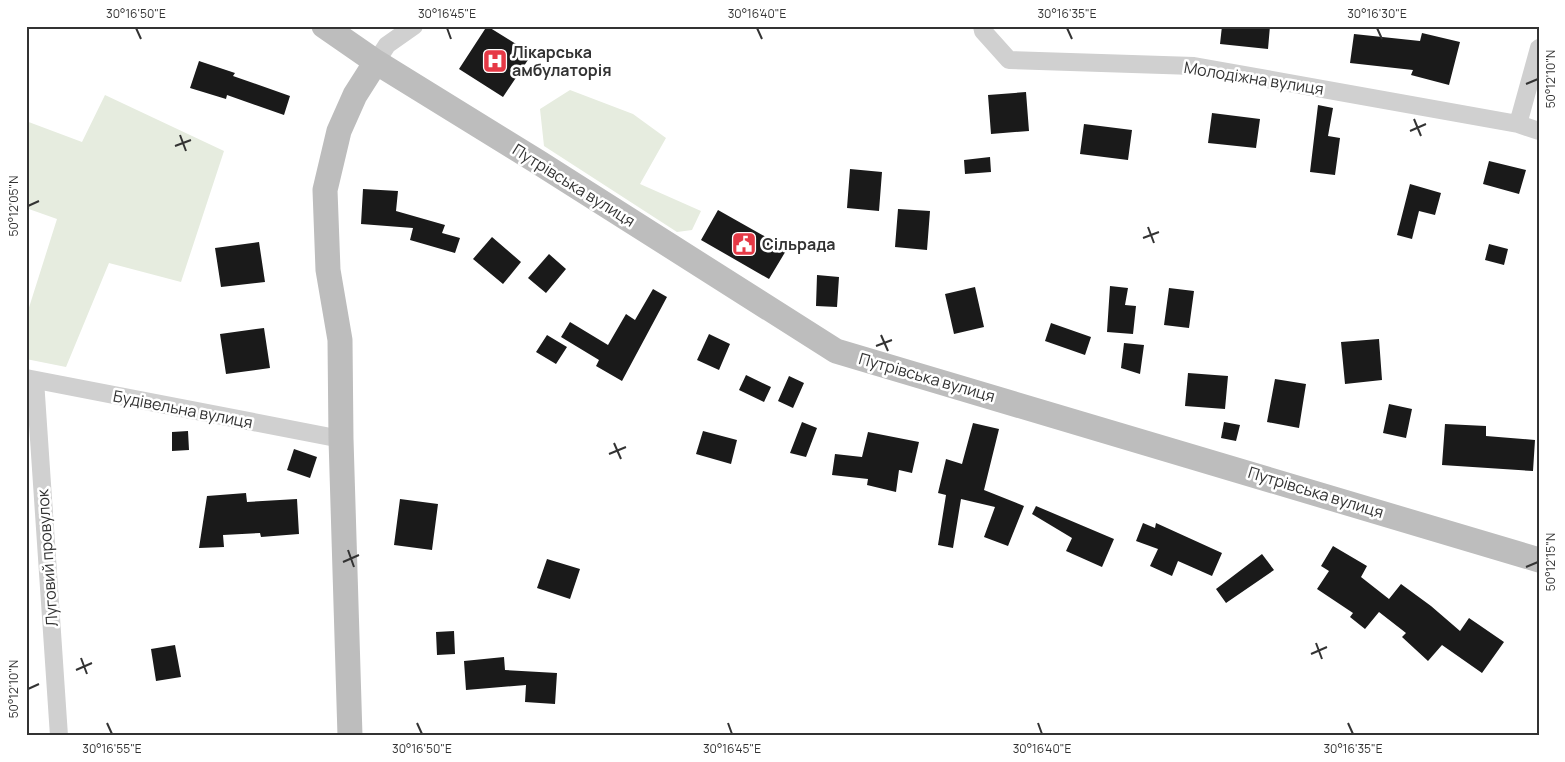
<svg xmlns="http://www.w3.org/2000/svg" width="1565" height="762" viewBox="0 0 1565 762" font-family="Manrope,sans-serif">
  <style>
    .green { fill: #e6ecdf }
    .building { fill: #1a1a1a }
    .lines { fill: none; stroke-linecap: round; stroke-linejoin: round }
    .street { stroke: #d0d0d0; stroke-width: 18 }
    .secondary { stroke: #bdbdbd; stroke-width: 25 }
    .ticks { fill: none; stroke: #333; stroke-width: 2 }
    .labels { text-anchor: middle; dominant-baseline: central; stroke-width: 5; stroke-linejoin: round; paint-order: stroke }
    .poi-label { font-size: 16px; font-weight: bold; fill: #333; stroke: #fff; text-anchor: start }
    .street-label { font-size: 16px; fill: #333; stroke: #fff }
    .neatline { fill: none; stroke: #333; stroke-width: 2 }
    .ticks-label { font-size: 12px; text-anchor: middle; fill: #333 }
  </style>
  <rect width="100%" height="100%" fill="#fff"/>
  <path class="green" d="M 570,90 L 633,114 L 666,138 L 640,184 L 701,211 L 692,230 L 677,232 L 544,146 L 540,109 Z
    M 105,95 L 224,151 L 181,282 L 109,263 L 66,367 L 26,359 L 26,317 L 57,219 L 26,208 L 26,121 L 82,142 Z"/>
  <path class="building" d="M 487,26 L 532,54 L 503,97 L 459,69 Z
    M 1222,26 L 1270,26 L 1268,49 L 1220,44 Z
    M 1422,33 L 1460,42 L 1449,85 L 1411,75 L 1413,70 L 1350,63 L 1354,34 L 1420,41 Z
    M 199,61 L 235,73 L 233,76 L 290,96 L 284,115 L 227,95 L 226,99 L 190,88 Z
    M 1026,92 L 1029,131 L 991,134 L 988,95 Z
    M 1318,105 L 1333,108 L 1328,136 L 1340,138 L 1335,175 L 1310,172 Z
    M 1212,113 L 1260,119 L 1256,148 L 1208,143 Z
    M 1084,124 L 1132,130 L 1128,160 L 1080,154 Z
    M 990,157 L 991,172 L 965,174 L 964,160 Z
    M 1489,161 L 1526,170 L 1519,194 L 1483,184 Z
    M 850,169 L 882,172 L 879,211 L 847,208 Z
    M 1410,184 L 1441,193 L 1435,215 L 1419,211 L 1412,239 L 1397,235 Z
    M 363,189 L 398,191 L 396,211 L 445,225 L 442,233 L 460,238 L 455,253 L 410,240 L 413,228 L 361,224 Z
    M 898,209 L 930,211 L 927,250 L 895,247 Z
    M 718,210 L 787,249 L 769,279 L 701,240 Z
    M 492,237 L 521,262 L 503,284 L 473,259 Z
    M 259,242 L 265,282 L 221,287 L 215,248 Z
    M 1489,244 L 1508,249 L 1504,265 L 1485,260 Z
    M 549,254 L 566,269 L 546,293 L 528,278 Z
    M 817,275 L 839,277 L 837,307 L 816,306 Z
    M 1110,286 L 1128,288 L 1125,305 L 1136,306 L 1133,334 L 1107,332 Z
    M 975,287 L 984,327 L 954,334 L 945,294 Z
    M 1169,288 L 1194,291 L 1189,328 L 1164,325 Z
    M 653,289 L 667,297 L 622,381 L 596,366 L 599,360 L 561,337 L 570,322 L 608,345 L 626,314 L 635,320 Z
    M 1051,323 L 1091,337 L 1085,355 L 1045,341 Z
    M 264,328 L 270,368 L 226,374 L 220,334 Z
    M 709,334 L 730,344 L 719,370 L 697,360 Z
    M 547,335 L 567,347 L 556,364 L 536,352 Z
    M 1379,339 L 1382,380 L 1345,384 L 1341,342 Z
    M 1124,343 L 1144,345 L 1140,374 L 1121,368 Z
    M 1188,373 L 1228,376 L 1225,409 L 1185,406 Z
    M 746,375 L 771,387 L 764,402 L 739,390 Z
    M 789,376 L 804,383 L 793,408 L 778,401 Z
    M 1275,379 L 1306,384 L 1299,428 L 1267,422 Z
    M 1389,404 L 1412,409 L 1406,438 L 1383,433 Z
    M 802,422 L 817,428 L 806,457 L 790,453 Z
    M 1224,422 L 1240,425 L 1236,441 L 1221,438 Z
    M 973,423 L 999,429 L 984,490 L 1024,506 L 1008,546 L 984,537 L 995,507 L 961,499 L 953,548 L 938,545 L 946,495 L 938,493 L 946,459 L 962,464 Z
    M 1445,424 L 1486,426 L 1486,436 L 1535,440 L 1533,471 L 1442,465 Z
    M 188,431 L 189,450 L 172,451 L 172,432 Z
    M 703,431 L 737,440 L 731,464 L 696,454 Z
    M 868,432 L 919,442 L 912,473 L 899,470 L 896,492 L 867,485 L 868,479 L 832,475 L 835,454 L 862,457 Z
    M 294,449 L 317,457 L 310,478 L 287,470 Z
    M 246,493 L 247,502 L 297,499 L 299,534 L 261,537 L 260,533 L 223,535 L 224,547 L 199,548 L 207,496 Z
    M 400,499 L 438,504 L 432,550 L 394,545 Z
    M 1036,506 L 1114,539 L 1102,567 L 1066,551 L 1072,538 L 1032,514 Z
    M 1143,523 L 1155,528 L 1156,523 L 1222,553 L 1212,576 L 1178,561 L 1172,576 L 1150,566 L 1158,549 L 1136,541 Z
    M 1333,546 L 1367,566 L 1361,577 L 1389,599 L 1401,584 L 1431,606 L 1460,631 L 1469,618 L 1504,642 L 1482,673 L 1442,645 L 1428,661 L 1402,637 L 1406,633 L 1379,612 L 1365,629 L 1350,617 L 1353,613 L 1317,589 L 1329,571 L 1321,566 Z
    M 1262,554 L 1274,570 L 1226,603 L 1216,589 Z
    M 547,559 L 580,569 L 570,599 L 537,588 Z
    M 454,631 L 455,654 L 437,655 L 436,632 Z
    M 175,645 L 181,677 L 156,681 L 151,649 Z
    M 504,657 L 505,670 L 557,673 L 555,704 L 525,702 L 526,685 L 466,690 L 464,661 Z"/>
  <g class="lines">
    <path class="street" d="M 982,26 L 983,31 L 1009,60 L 1194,66 L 1518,124 L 1539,131
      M 376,62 L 387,45 L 414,26
      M 1518,124 L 1539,48
      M 26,378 L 341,439
      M 35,380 L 59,736"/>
    <path class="secondary" d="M 324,26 L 376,62 L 538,162 L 836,351 L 1539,560
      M 350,736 L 341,439 L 340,340 L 328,270 L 325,190 L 339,131 L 355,95 L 376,62"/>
  </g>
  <path class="ticks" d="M 136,28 L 141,39M 447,28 L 451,39M 757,28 L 762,39M 1067,28 L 1072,39M 1377,28 L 1382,39M 1526,84 L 1538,79M 1414,119 L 1421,136M 1410,131 L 1426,124M 180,135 L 186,151M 175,146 L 191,140M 28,206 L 39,201M 1148,227 L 1154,243M 1143,238 L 1159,232M 881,335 L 888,351M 876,346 L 892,340M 614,443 L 621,459M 609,454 L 626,447M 348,550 L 354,567M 343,562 L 359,555M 1526,567 L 1538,562M 1316,643 L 1322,659M 1311,654 L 1327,647M 81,658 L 87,674M 76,670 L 92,663M 28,689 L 39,684M 107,723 L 112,734M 417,723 L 422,734M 728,723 L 732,734M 1038,723 L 1042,734M 1348,723 L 1353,734"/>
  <defs>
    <symbol id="hospital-square" viewBox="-11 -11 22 22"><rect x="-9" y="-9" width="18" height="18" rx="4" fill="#e63946" stroke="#fff"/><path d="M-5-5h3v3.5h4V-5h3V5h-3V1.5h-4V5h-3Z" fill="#fff"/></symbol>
    <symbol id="civic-square" viewBox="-11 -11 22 22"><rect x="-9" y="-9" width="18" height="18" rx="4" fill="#e63946" stroke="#fff"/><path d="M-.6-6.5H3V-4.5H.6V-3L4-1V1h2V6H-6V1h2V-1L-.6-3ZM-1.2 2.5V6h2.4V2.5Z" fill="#fff"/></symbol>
  </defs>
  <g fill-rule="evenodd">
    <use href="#hospital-square" x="481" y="47" width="28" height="28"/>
    <use href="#civic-square" x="730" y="230" width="28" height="28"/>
  </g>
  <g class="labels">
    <g class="poi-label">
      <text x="512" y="52">Лікарська<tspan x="512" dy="18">амбулаторія</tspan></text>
      <text x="762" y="244">Сільрада</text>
    </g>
    <g class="street-label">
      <text transform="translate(1254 78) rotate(9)">Молодіжна вулиця</text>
      <text transform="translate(574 185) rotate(32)">Путрівська вулиця</text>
      <text transform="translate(927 377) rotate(16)">Путрівська вулиця</text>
      <text transform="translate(183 409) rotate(11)">Будівельна вулиця</text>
      <text transform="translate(1316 492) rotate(17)">Путрівська вулиця</text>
      <text transform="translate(47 558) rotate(-94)">Луговий провулок</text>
    </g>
  </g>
  <rect width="1565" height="762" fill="none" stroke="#ffffff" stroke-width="55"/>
  <rect x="28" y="28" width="1510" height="706" class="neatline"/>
  <g class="ticks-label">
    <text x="136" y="18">30°16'50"E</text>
    <text x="447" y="18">30°16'45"E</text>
    <text x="757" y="18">30°16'40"E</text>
    <text x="1067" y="18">30°16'35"E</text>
    <text x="1377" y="18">30°16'30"E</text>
    <text transform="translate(1551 79) rotate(-90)" y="4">50°12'10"N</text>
    <text transform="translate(14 206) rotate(-90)" y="4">50°12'05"N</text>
    <text transform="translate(1551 562) rotate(-90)" y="4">50°12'15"N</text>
    <text transform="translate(14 689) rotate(-90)" y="4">50°12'10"N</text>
    <text x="112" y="753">30°16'55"E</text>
    <text x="422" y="753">30°16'50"E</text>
    <text x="732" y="753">30°16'45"E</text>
    <text x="1042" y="753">30°16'40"E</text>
    <text x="1353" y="753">30°16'35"E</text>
  </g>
</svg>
